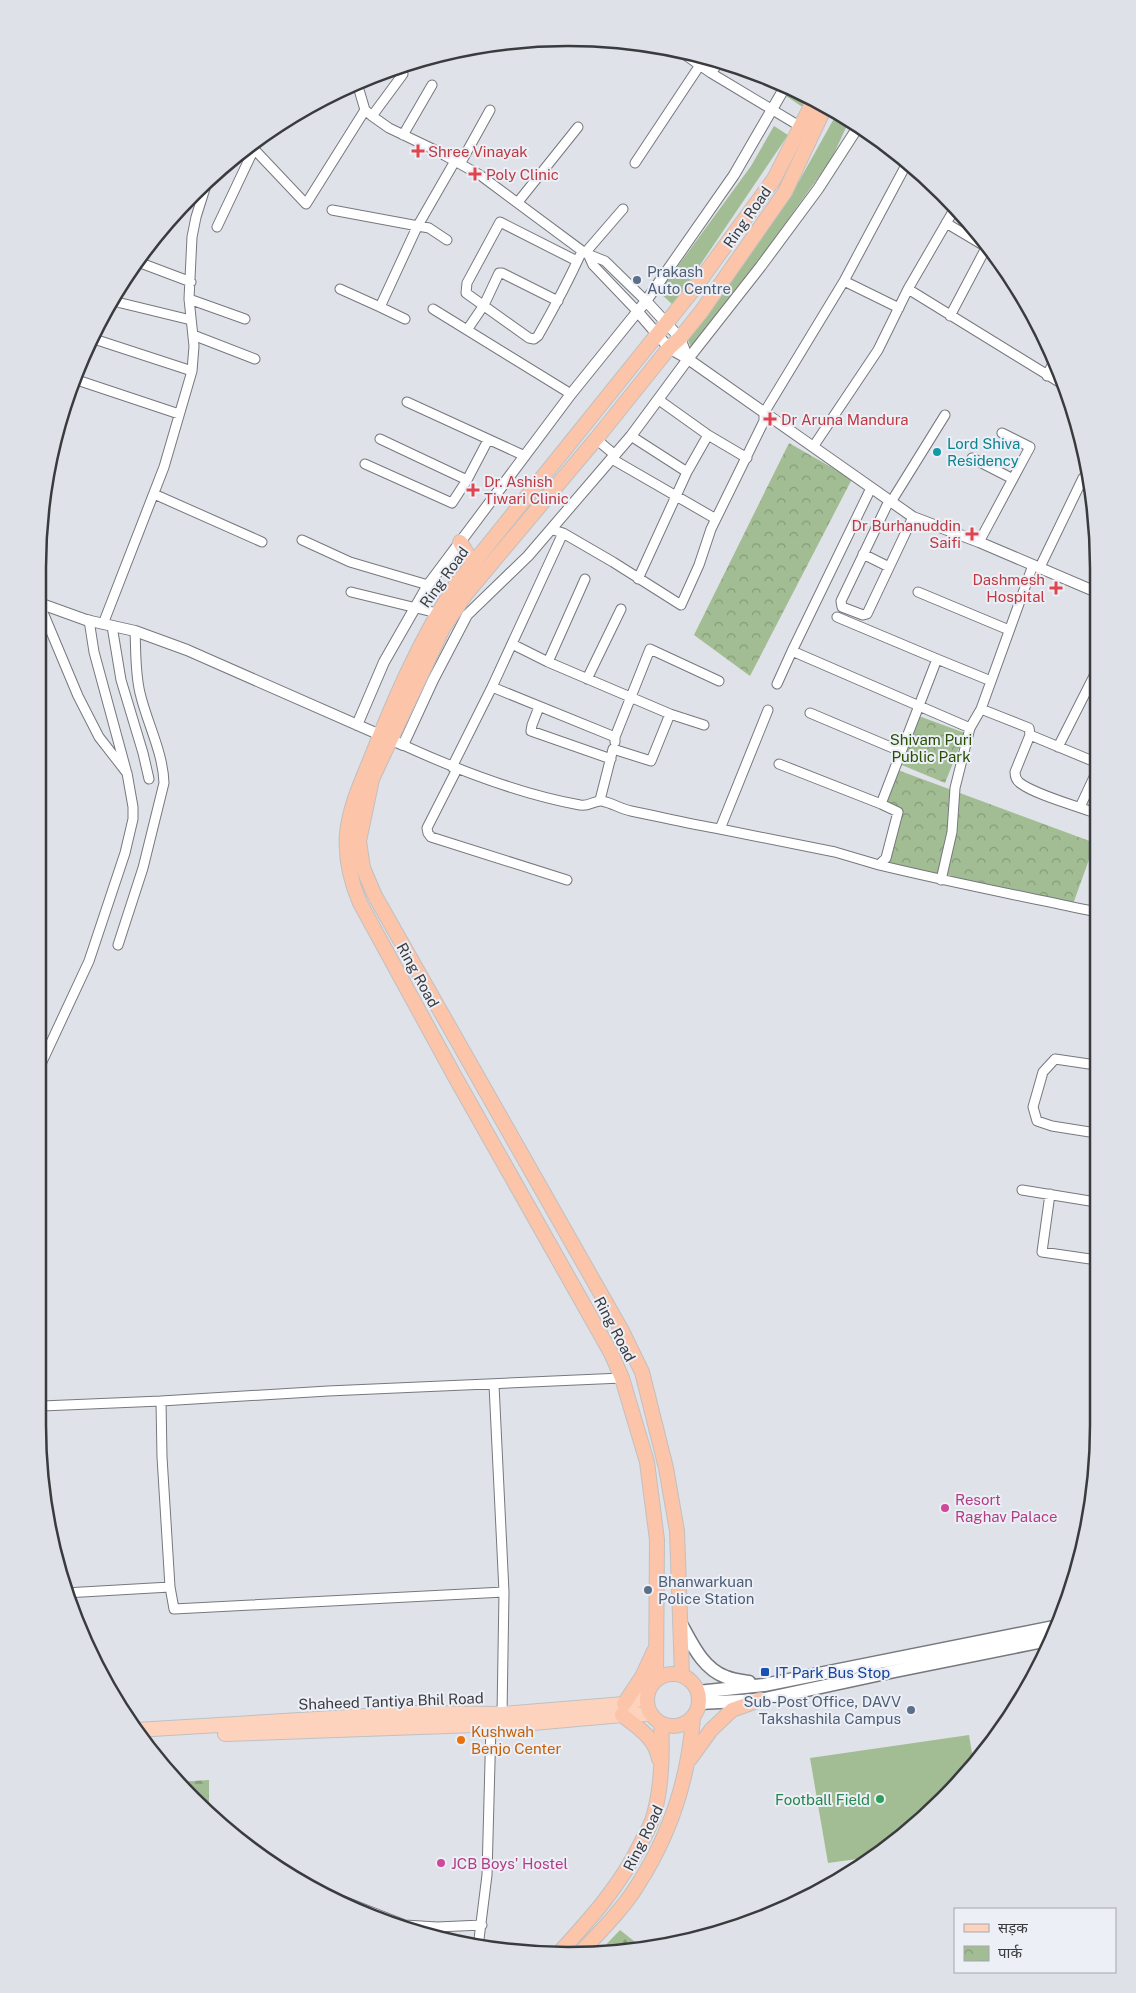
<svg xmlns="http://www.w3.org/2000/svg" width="1136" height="1993" viewBox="0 0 1136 1993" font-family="'Public Sans','Noto Sans Devanagari',sans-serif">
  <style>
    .forest { fill: url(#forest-firs) }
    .park { fill: url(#park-crowns) }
    .garden { fill: #a2bd93 }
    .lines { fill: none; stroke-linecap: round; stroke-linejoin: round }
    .minor-casing { stroke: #76787e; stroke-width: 11 }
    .tertiary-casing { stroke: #76787e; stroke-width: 12 }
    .secondary-casing { stroke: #76787e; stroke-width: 15 }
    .primary-casing { stroke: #c0c0c1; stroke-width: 16 }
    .trunk-casing { stroke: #c0c0c1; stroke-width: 16 }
    .minor { stroke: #fff; stroke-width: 9 }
    .tertiary { stroke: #fff; stroke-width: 10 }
    .secondary { stroke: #fff; stroke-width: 12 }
    .primary { stroke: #fdd3be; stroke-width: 14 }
    .trunk { stroke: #fcc4a8; stroke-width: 14 }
    .health-dot { fill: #e0444e; stroke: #eceff6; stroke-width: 2 }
    .service-dot { fill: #5c6f8a; stroke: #eceff6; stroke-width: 2 }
    .culture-dot { fill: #0f9aa8; stroke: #eceff6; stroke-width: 2 }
    .hotel-dot { fill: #d1479c; stroke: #eceff6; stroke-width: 2 }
    .transit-dot { fill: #1a4fb4; stroke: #eceff6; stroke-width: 2 }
    .food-dot { fill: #e8710a; stroke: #eceff6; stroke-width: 2 }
    .leisure-dot { fill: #2e9e5b; stroke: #eceff6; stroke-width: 2 }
    .labels { text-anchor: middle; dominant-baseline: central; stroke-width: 4; stroke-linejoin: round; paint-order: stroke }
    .health-label { font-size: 15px; fill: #be3a42; stroke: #eceff6; text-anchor: start }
    .street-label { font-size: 15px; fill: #3a3b3e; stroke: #eceff6 }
    .service-label { font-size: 15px; fill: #4e5e75; stroke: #eceff6; text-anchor: start }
    .culture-label { font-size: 15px; fill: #0d838f; stroke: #eceff6; text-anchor: start }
    .park-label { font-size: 15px; fill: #284f03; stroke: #eceff6 }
    .hotel-label { font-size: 15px; fill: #b23c85; stroke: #eceff6; text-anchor: start }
    .transit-label { font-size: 15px; fill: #164399; stroke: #eceff6; text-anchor: start }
    .food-label { font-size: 15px; fill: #c56008; stroke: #eceff6; text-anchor: start }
    .leisure-label { font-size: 15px; fill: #27864d; stroke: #eceff6; text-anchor: end }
    .rim { fill: none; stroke: #3a3b3e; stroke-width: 2.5 }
  </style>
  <defs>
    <pattern id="forest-firs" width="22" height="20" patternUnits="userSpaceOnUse" patternTransform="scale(1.25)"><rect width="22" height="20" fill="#a2bd93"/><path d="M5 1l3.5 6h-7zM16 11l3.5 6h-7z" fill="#859b79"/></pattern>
    <pattern id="park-crowns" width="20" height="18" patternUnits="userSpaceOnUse" patternTransform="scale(1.25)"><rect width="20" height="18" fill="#a2bd93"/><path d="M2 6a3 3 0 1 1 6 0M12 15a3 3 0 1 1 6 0" fill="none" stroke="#859b79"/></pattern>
  </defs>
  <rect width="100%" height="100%" fill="#dfe2e9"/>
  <path class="forest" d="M 209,1780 L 209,1813 L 193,1800 L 177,1782 Z
    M 620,1930 L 644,1949 L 597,1954 Z"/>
  <path class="park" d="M 789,443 L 852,479 L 750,676 L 694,635 Z
    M 916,715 L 965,733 L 945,783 L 897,763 Z
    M 895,769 L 1095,843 L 1073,904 L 887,864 L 902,813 L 885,799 Z"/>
  <path class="garden" d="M 790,89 L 810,98 L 804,108 L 786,96 Z
    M 840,114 L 849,121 L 832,158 L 762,256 L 691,347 L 687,338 L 799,181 L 836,115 Z
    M 774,126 L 788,135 L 673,305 L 659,292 L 751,166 Z
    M 969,1735 L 974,1765 L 967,1775 L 918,1824 L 872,1857 L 828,1863 L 810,1758 Z"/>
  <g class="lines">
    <defs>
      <path id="minor" d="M 681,52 L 711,73 L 801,127
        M 711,73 L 720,61
        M 357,83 L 365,110 L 372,116 L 389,128 L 435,150 L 480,175 L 585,253 L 605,261 L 646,301
        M 372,116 L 403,74
        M 403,135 L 432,85
        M 635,163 L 700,65
        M 460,164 L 490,110
        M 518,202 L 578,127
        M 332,210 L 429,228 L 447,240
        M 946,223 L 988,248
        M 217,227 L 254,149 L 306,204 L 365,110
        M 585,253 L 623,209
        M 589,256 L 593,265 L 637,311
        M 577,261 L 500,222 L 467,283 L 466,293 L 529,338 L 534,339 L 538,336 C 554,308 569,280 582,251
        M 138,262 L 191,282
        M 844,281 L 899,308
        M 340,289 L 380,307
        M 908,289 L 1064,385
        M 111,299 L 121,303 L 191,320
        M 189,299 L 245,319
        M 433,309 L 571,394
        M 950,316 L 987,246
        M 405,319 L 380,307 L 417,227 L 455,161
        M 467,330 L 484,305 L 499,273 L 502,273 L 558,301
        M 193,335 L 255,359
        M 94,339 L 192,371
        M 1047,376 L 1053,363
        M 77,380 L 179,414
        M 659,400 L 708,435 L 747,458
        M 407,402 L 525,456
        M 631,436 L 687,472
        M 380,439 L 467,480
        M 596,439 L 615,455
        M 813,447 L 878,350 L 908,289 L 955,208
        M 972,458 L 1013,479
        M 612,459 L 716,519
        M 365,464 L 452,503 L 467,480 L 488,440
        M 871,488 L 792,651 L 970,728 L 981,709 L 1033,565
        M 154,494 L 262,542
        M 889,501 L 841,601 L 842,607 L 863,615 L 867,614 L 913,517
        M 891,502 L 945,415
        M 553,530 L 563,533 L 613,562 L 681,605 L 699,565 L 711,529 L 764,421 L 764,413 L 844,281 L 906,165
        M 302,540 L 350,562 L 428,585
        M 979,542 L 1030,447 L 1002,433
        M 863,554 L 889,567
        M 1040,567 L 1083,478
        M 638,579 L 687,472 L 708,435
        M 351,592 L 437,613
        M 918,592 L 1009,630
        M 39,603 L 78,696 L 99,737 L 127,773 L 133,807 L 133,819 L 125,853 L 89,961 L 41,1064 L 41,1074
        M 837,617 L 937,659
        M 89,620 L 94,652 L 126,770
        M 103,624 L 164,467 L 192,371 L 194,346 L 189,299 L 192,237 L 196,217 L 207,182
        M 112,626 L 121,680 L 143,753 L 149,779
        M 512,644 L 548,662 L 670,714 L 651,761 L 613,749 L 600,800
        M 548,662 L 585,579
        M 587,679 L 621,609
        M 777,684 L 792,651
        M 492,687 L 615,737 L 615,742
        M 539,707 L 532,725 L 531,731 L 611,759
        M 981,709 L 1029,728 L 1030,735 L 1015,772 C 1015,777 1016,780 1020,783 C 1036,795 1074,805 1095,813
        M 768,710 L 720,829 L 835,852 L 879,865 L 886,858 L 898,812 L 881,804
        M 810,713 L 900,751
        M 670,714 L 704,725
        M 1030,735 L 1095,762
        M 615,737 L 650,649 L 719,681
        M 403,745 C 460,771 519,794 580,805 C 588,807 595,800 602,801 C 612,803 621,809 631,811 C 661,817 690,824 720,829
        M 1058,747 L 1095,674
        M 779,764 L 881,804 L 937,659 L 991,681
        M 452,767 L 492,687 L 563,533
        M 457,769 L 427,828 L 428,833 L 431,837 L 567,880
        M 1080,807 L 1095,775
        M 879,865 C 949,882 1021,896 1092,911
        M 941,880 L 952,832 L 955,788 L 970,728
        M 118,945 L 143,868 L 164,783 C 163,752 147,723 140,693 C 135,672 136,651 135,631
        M 1096,1065 L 1055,1059 L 1043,1072 L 1033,1107 L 1037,1121 L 1052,1126 L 1096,1133
        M 1022,1190 L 1096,1202
        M 1050,1194 L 1042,1252 L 1097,1260
        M 42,1406 L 161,1401
        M 170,1587 L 174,1609 L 504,1592 L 494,1385
        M 65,1593 L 170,1587 L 162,1457 L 161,1401 L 328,1391 L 622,1378
        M 502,1714 L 504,1592
        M 313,1889 L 405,1925 L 437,1927 L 482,1925
        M 478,1947 L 487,1875 L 491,1724"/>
      <path id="tertiary" d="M 646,301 L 680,338 L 688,359
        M 637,311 L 669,348 L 688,359 L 913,517 L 979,542 L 1094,591
        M 39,603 L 86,620 L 135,631 L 187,650 L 403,745 L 433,680 L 467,615 L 528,556 L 631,436 L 688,359 L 761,266 L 818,189 L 858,127
        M 357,725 L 384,662 L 428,585 L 571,394 L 646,301 L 734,175 L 785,87"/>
      <path id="secondary" d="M 681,1624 C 692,1644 703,1669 726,1677 C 733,1680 742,1681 749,1682
        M 698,1692 L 764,1685 L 1054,1627
        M 699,1703 L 760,1700 L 895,1671 L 1048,1640"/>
      <path id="primary" d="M 136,1730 L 416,1713 L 502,1714 L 624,1704 L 647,1697
        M 225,1734 L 533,1723 L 622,1715 L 651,1714"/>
      <path id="trunk" d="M 460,542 L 473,563
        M647 1700a26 26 0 1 1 52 0a26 26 0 1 1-52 0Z
        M 682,1675 L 677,1531 L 666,1468 L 642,1372 L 622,1331 L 375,896 L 363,868 L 359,841 L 372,779 L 443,628 L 465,595 L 596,439 L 669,348 L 680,338 L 701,312 L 785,192 L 826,105
        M 656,1680 L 657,1540 L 647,1462 L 622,1378 L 611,1353 L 454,1075 L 360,903 C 350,880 345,858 347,833 C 350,805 363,778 373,753 C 396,695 421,638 455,586 L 693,290 L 774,179 L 814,100
        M 624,1704 L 642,1677 L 654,1651
        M 622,1715 C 638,1728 655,1737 659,1759
        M 690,1759 L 711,1730 L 732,1710 L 760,1700
        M 559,1953 C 591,1918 620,1886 641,1843 C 645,1835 650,1827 653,1818 C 662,1787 663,1756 661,1723
        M 579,1954 C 598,1934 623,1909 637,1886 C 670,1835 689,1777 693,1717"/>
    </defs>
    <use href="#minor" class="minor-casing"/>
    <use href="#tertiary" class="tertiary-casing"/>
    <use href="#secondary" class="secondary-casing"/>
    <use href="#primary" class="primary-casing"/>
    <use href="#trunk" class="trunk-casing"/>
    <use href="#minor" class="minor"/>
    <use href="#tertiary" class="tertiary"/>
    <use href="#secondary" class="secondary"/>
    <use href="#primary" class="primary"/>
    <use href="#trunk" class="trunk"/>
  </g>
  <g class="health-dot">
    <path d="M415.5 143.5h5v5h5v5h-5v5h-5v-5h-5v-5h5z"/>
    <path d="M472.5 166.5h5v5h5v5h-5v5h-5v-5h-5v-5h5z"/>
    <path d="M767.5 411.5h5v5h5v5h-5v5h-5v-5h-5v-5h5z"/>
    <path d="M470.5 482.5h5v5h5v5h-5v5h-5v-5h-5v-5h5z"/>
    <path d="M969.5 526.5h5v5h5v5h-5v5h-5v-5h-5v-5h5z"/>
    <path d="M1053.5 580.5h5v5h5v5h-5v5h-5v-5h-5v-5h5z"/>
  </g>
  <g class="service-dot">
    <circle cx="637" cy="280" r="5"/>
    <circle cx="648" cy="1590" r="5"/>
    <circle cx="911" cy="1710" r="5"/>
  </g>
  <circle class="culture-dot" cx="937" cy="452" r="5"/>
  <g class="hotel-dot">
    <circle cx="945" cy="1508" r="5"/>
    <circle cx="441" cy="1863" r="5"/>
  </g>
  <rect class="transit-dot" x="760" y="1667" width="10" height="10" rx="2.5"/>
  <circle class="food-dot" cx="461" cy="1740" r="5"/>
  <circle class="leisure-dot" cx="880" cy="1799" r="5"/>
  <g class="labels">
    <g class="health-label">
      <text x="428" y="151">Shree Vinayak</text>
      <text x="486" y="174">Poly Clinic</text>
      <text x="781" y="419">Dr Aruna Mandura</text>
      <text x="484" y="481">Dr. Ashish<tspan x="484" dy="17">Tiwari Clinic</tspan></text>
      <text x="961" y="525" text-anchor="end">Dr Burhanuddin<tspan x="961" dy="17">Saifi</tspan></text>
      <text x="1045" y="579" text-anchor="end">Dashmesh<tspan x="1045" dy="17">Hospital</tspan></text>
    </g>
    <g class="street-label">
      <text transform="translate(747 217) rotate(-55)">Ring Road</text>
      <text transform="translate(444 577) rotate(-54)">Ring Road</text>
      <text transform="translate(418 975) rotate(61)">Ring Road</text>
      <text transform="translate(615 1329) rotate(62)">Ring Road</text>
      <text transform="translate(391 1701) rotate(-2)">Shaheed Tantiya Bhil Road</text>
      <text transform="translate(643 1838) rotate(-64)">Ring Road</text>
    </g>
    <g class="service-label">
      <text x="647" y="271">Prakash<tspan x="647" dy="17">Auto Centre</tspan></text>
      <text x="658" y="1581">Bhanwarkuan<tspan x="658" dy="17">Police Station</tspan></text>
      <text x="901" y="1701" text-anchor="end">Sub-Post Office, DAVV<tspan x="901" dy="17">Takshashila Campus</tspan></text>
    </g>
    <g class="culture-label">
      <text x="947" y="443">Lord Shiva<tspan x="947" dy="17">Residency</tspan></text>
    </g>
    <g class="park-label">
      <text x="931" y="739">Shivam Puri<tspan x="931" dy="17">Public Park</tspan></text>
    </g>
    <g class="hotel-label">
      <text x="955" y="1499">Resort<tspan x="955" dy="17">Raghav Palace</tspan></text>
      <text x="451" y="1863">JCB Boys' Hostel</text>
    </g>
    <g class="transit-label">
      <text x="775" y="1672">IT Park Bus Stop</text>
    </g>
    <g class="food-label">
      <text x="471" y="1731">Kushwah<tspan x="471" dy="17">Benjo Center</tspan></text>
    </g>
    <g class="leisure-label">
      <text x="870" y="1799">Football Field</text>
    </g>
  </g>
  <path d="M0 0H1136V1993H0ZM568 46H568A522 522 0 0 1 1090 568V1425A522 522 0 0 1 568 1947H568A522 522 0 0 1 46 1425V568A522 522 0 0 1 568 46Z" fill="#dee1e7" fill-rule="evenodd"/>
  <path class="rim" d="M568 46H568A522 522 0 0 1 1090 568V1425A522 522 0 0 1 568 1947H568A522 522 0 0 1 46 1425V568A522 522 0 0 1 568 46Z"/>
  <rect x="954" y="1908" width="162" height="65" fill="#eceff6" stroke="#a5a7ac"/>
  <rect x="964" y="1924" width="25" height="8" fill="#fdd3be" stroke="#a5a7ac"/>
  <text x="998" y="1933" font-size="15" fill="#3a3b3e">सड़क</text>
  <rect x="964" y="1946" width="25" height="15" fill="url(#park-crowns)" stroke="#a5a7ac"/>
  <text x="998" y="1958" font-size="15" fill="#3a3b3e">पार्क</text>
</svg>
